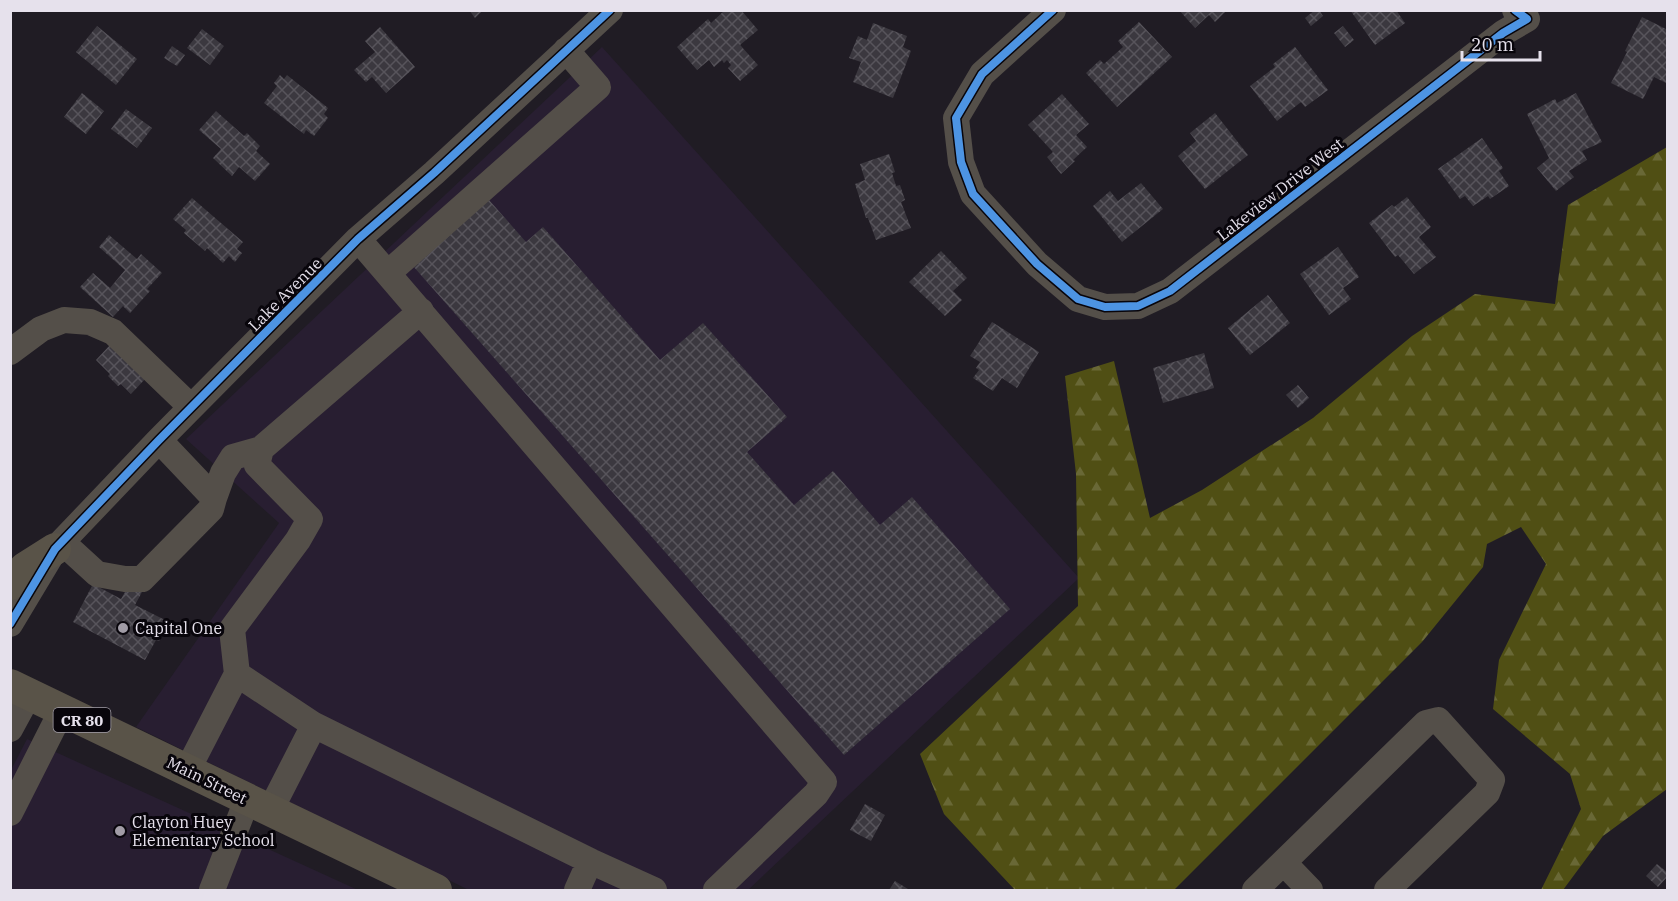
<svg xmlns="http://www.w3.org/2000/svg" width="1678" height="901" viewBox="0 0 1678 901" font-family="'IBM Plex Serif',serif">
  <style>
    .built { fill: #281e31 }
    .forest { fill: url(#forest-firs) }
    .building { fill: url(#building-cross-hatch) }
    .lines { fill: none; stroke-linecap: round; stroke-linejoin: round }
    .minor { stroke: #544f49; stroke-width: 26 }
    .major { stroke: #595348; stroke-width: 32 }
    .cycleway-casing { stroke: #08050b; stroke-width: 11 }
    .cycleway { stroke: #4d94e3; stroke-width: 8 }
    .poi-dot { fill: #a19ca6; stroke: #08050b; stroke-width: 2 }
    .labels { text-anchor: middle; dominant-baseline: central; stroke-width: 6; stroke-linejoin: round; paint-order: stroke }
    .shield { fill: #08050b; stroke: #a39fa8; stroke-width: 1.5 }
    .shield-label { font-size: 15px; font-weight: bold; fill: #e6e1ec }
    .street-label { font-size: 16px; fill: #e6e1ec; stroke: #08050b }
    .poi-label { font-size: 16px; fill: #e6e1ec; stroke: #08050b; text-anchor: start }
  </style>
  <defs>
    <pattern id="forest-firs" width="22" height="20" patternUnits="userSpaceOnUse" patternTransform="scale(1.5)"><rect width="22" height="20" fill="#504f14"/><path d="M5 1l3.5 6h-7zM16 11l3.5 6h-7z" fill="#696836"/></pattern>
    <pattern id="building-cross-hatch" width="8" height="8" patternUnits="userSpaceOnUse" patternTransform="scale(1.5)"><rect width="8" height="8" fill="#3b383f"/><path d="M0 0l8 8M0 8l8-8" fill="none" stroke="#57545b"/></pattern>
  </defs>
  <rect width="100%" height="100%" fill="#201c24"/>
  <path class="built" d="M 602,47 L 1079,578 L 748,890 L 469,890 L 136,727 L 279,523 L 186,439 Z
    M 27,739 L 358,890 L 11,890 L 10,772 Z"/>
  <path class="forest" d="M 1667,147 L 1667,789 L 1603,836 L 1563,890 L 1541,890 L 1581,809 L 1570,774 L 1493,709 L 1499,660 L 1546,564 L 1521,527 L 1487,544 L 1483,567 L 1422,642 L 1174,890 L 1015,890 L 944,814 L 920,754 L 1078,606 L 1076,474 L 1065,376 L 1114,361 L 1150,518 L 1202,490 L 1313,418 L 1412,336 L 1475,294 L 1555,304 L 1568,205 Z"/>
  <path class="building" d="M 469,10 L 483,10 L 475,18 Z
    M 725,10 L 741,10 L 758,30 L 740,45 L 758,65 L 740,81 L 728,68 L 731,65 L 727,60 L 724,63 L 722,60 L 714,67 L 709,60 L 697,70 L 677,47 L 708,19 L 711,23 Z
    M 1179,10 L 1227,10 L 1215,22 L 1209,15 L 1195,28 Z
    M 1315,10 L 1319,10 L 1323,16 L 1311,26 L 1305,18 Z
    M 1350,10 L 1396,10 L 1405,23 L 1375,45 Z
    M 1642,17 L 1668,30 L 1668,84 L 1654,77 L 1643,99 L 1611,83 L 1627,52 L 1625,51 Z
    M 1139,22 L 1172,57 L 1117,107 L 1086,73 L 1100,60 L 1104,64 L 1123,47 L 1118,41 Z
    M 873,23 L 907,36 L 903,47 L 911,51 L 893,98 L 853,82 L 861,62 L 849,58 L 858,36 L 867,40 Z
    M 97,26 L 137,59 L 116,85 L 76,52 Z
    M 1343,26 L 1354,40 L 1345,47 L 1334,33 Z
    M 380,27 L 415,67 L 386,93 L 372,77 L 366,82 L 354,70 L 375,52 L 365,41 Z
    M 202,29 L 224,46 L 210,65 L 187,48 Z
    M 172,46 L 185,55 L 177,66 L 164,58 Z
    M 1295,47 L 1328,90 L 1305,107 L 1301,102 L 1277,121 L 1250,86 L 1275,67 L 1273,64 Z
    M 280,75 L 284,79 L 287,75 L 328,108 L 324,114 L 328,118 L 314,136 L 306,130 L 304,134 L 264,103 L 277,86 L 274,83 Z
    M 82,93 L 104,111 L 86,134 L 64,117 Z
    M 1576,93 L 1602,142 L 1582,151 L 1587,160 L 1569,171 L 1574,177 L 1556,191 L 1537,168 L 1549,158 L 1527,114 L 1555,99 L 1557,103 Z
    M 1062,94 L 1089,124 L 1076,135 L 1087,147 L 1073,160 L 1075,161 L 1061,174 L 1047,157 L 1053,152 L 1028,125 Z
    M 126,109 L 152,128 L 137,148 L 111,129 Z
    M 216,111 L 244,136 L 247,133 L 260,146 L 256,151 L 270,164 L 255,181 L 239,167 L 232,176 L 213,158 L 221,149 L 199,130 Z
    M 1215,113 L 1248,155 L 1205,189 L 1178,156 L 1196,141 L 1190,133 Z
    M 1482,138 L 1503,168 L 1499,171 L 1509,186 L 1490,199 L 1488,196 L 1473,206 L 1465,196 L 1460,199 L 1438,169 Z
    M 889,154 L 895,172 L 892,173 L 896,186 L 900,185 L 905,200 L 901,202 L 911,228 L 876,240 L 868,218 L 866,218 L 855,184 L 865,180 L 860,164 Z
    M 1141,183 L 1163,209 L 1122,242 L 1093,206 L 1110,191 L 1118,201 Z
    M 1407,197 L 1431,227 L 1419,237 L 1436,257 L 1414,274 L 1398,255 L 1395,257 L 1369,223 L 1392,205 L 1394,207 Z
    M 192,198 L 243,242 L 237,249 L 242,253 L 235,262 L 229,256 L 223,263 L 207,248 L 205,251 L 184,233 L 186,230 L 173,219 Z
    M 489,200 L 526,242 L 543,227 L 660,360 L 703,323 L 787,417 L 747,452 L 794,505 L 833,471 L 880,525 L 912,497 L 1010,609 L 844,755 L 413,266 Z
    M 109,235 L 137,259 L 141,254 L 162,273 L 147,289 L 150,291 L 130,313 L 123,306 L 113,317 L 80,287 L 93,273 L 110,288 L 125,270 L 99,247 Z
    M 1338,247 L 1359,277 L 1343,288 L 1351,299 L 1329,315 L 1300,274 Z
    M 941,251 L 967,278 L 953,291 L 962,300 L 945,316 L 909,282 Z
    M 1268,295 L 1290,323 L 1250,355 L 1228,328 Z
    M 992,322 L 1039,352 L 1017,388 L 1002,378 L 993,391 L 973,378 L 979,370 L 976,368 L 980,362 L 970,356 Z
    M 111,344 L 146,378 L 131,394 L 121,384 L 118,386 L 108,376 L 110,374 L 96,360 Z
    M 1204,353 L 1214,388 L 1163,403 L 1153,368 Z
    M 1298,385 L 1309,398 L 1298,408 L 1286,395 Z
    M 93,584 L 121,599 L 129,585 L 142,592 L 135,605 L 165,620 L 158,634 L 162,636 L 159,641 L 156,640 L 145,660 L 73,622 Z
    M 865,804 L 885,815 L 871,841 L 850,830 Z
    M 1657,864 L 1668,873 L 1668,876 L 1658,887 L 1646,876 Z
    M 895,881 L 908,889 L 907,890 L 889,890 Z"/>
  <g class="lines">
    <path class="minor" d="M 1053,10 L 982,74 L 956,118 L 961,162 L 973,194 L 1037,264 L 1078,299 L 1105,307 L 1138,306 L 1170,291 L 1503,33 L 1527,19 L 1515,10
      M 358,239 L 824,782 L 816,794 L 716,890
      M 388,273 L 598,87 L 566,50
      M 10,352 L 41,329 L 64,320 L 90,322 L 113,332 L 191,407
      M 214,498 L 223,473 L 233,457 L 261,449
      M 62,542 L 97,574 L 125,579 L 142,579 L 211,509 L 214,498 L 159,440
      M 10,624 L 55,549 L 159,440 L 358,239 L 434,173 L 610,10
      M 237,674 L 314,725 L 590,861
      M 10,729 L 29,694
      M 187,771 L 237,674 L 232,629 L 298,540 L 310,519 L 257,465 L 261,449 L 421,311
      M 270,811 L 314,725
      M 10,813 L 62,710
      M 1284,863 L 1310,890
      M 212,890 L 247,800
      M 577,890 L 590,861 L 654,890
      M 1255,890 L 1426,723 L 1438,720 L 1492,780 L 1487,793 L 1387,890"/>
    <path class="major" d="M 10,584 L 25,568 L 55,549
      M 10,685 L 436,890"/>
    <defs>
      <path id="cycleway" d="M 1053,10 L 982,74 L 956,118 L 961,162 L 973,194 L 1037,264 L 1078,299 L 1105,307 L 1138,306 L 1170,291 L 1503,33 L 1527,19 L 1515,10
        M 10,624 L 55,549 L 159,440 L 358,239 L 434,173 L 610,10"/>
    </defs>
    <use href="#cycleway" class="cycleway-casing"/>
    <use href="#cycleway" class="cycleway"/>
  </g>
  <g class="poi-dot">
    <circle cx="123" cy="628" r="6"/>
    <circle cx="120" cy="831" r="6"/>
  </g>
  <g class="labels">
    <rect class="shield" x="53.5" y="708" width="57" height="24" rx="4.5"/>
    <g class="shield-label">
      <text x="82" y="720">CR 80</text>
    </g>
    <g class="street-label">
      <text transform="translate(1280 189) rotate(-38)">Lakeview Drive West</text>
      <text transform="translate(285 294) rotate(-45)">Lake Avenue</text>
      <text transform="translate(207 780) rotate(26)">Main Street</text>
    </g>
    <g class="poi-label">
      <text x="135" y="628">Capital One</text>
      <text x="132" y="822">Clayton Huey<tspan x="132" dy="18">Elementary School</tspan></text>
    </g>
  </g>
  <rect width="1678" height="901" fill="none" stroke="#e6e1ec" stroke-width="24"/>
  <path d="M1462 51v9h78v-9" fill="none" stroke="#e6e1ec" stroke-width="3"/>
  <text x="1471" y="51" font-size="18" fill="#e6e1ec" stroke="#08050b" stroke-width="4.5" paint-order="stroke">20 m</text>
</svg>
